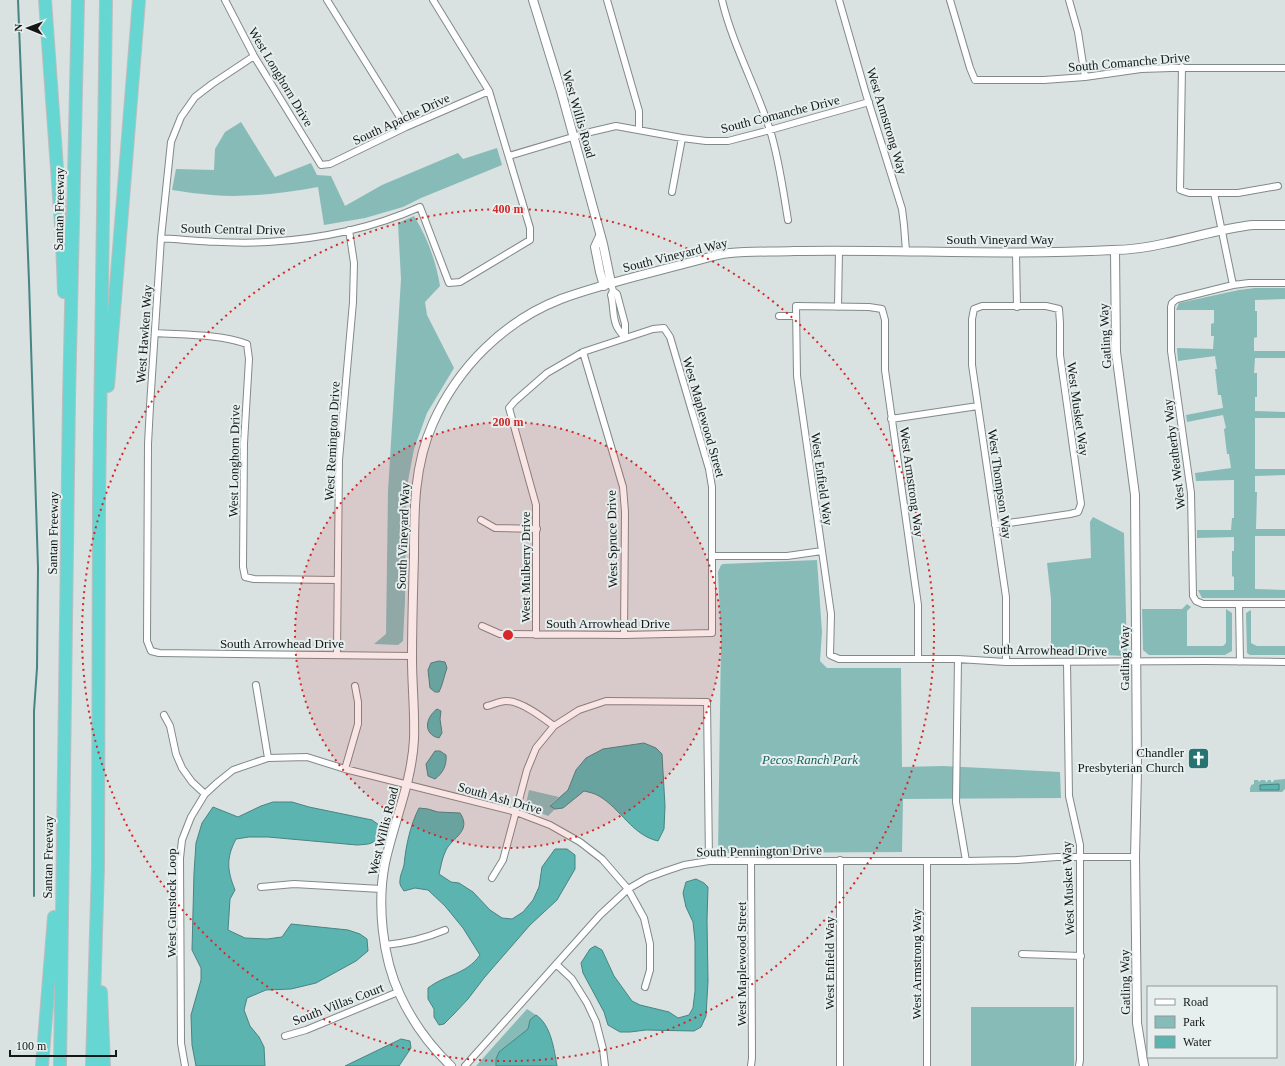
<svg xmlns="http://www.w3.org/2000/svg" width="1285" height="1066" viewBox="0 0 1285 1066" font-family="'Times New Roman',serif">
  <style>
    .green { fill: #87bbb8 }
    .water { fill: #5bb4b0; stroke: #468582 }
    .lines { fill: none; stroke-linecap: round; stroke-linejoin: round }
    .stream { stroke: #468582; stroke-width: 2 }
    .minor-casing { stroke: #828989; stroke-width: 8 }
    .tertiary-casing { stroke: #828989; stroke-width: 10 }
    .motorway-casing { stroke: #bdbebe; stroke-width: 14 }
    .minor { stroke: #fff; stroke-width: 6 }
    .tertiary { stroke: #fff; stroke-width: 8 }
    .motorway { stroke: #65d6d2; stroke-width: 12 }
    .ring { fill: none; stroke: #d62828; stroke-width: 2; stroke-dasharray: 2 4 }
    .labels { text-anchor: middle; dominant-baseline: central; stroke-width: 4; stroke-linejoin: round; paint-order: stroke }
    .street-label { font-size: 13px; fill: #141716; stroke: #e6eeee }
    .poi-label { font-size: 13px; fill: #141716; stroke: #e6eeee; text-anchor: end }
    .park-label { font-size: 13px; font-style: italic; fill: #17615e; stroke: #e6eeee }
    .centre { fill: #d62828; stroke: #e6eeee; stroke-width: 2 }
    .ring-label { font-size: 12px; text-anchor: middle; font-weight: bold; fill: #d62828; stroke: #e6eeee; stroke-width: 4; stroke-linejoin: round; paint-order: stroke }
  </style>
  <rect width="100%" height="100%" fill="#d9e1e1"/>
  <path class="green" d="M 241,122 L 275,177 L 311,163 L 317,175 L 331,176 L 345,206 L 382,185 L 458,153 L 463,159 L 497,148 L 502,165 L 421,198 L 403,207 L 365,218 L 324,225 L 318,187 C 284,193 247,198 212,195 C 199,194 186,192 172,190 L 176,169 L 214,170 L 215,149 L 225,132 Z
    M 414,216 C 427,237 436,261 440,286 L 425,302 L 427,315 L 454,368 L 427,413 L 414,449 L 406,492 L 405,601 L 403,641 L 398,645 L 374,644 L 386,634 L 388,491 L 401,279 L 398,223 Z
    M 1255,288 L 1285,288 L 1285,299 L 1255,300 L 1255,311 L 1257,311 L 1257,337 L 1254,338 L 1254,351 L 1285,351 L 1285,358 L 1255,358 L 1254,373 L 1257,373 L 1257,397 L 1255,397 L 1255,411 L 1285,412 L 1285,418 L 1255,418 L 1255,469 L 1285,469 L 1285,475 L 1255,476 L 1255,492 L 1257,492 L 1256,529 L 1285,529 L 1285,536 L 1255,536 L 1255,589 L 1285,590 L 1285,598 L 1202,598 L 1198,590 L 1234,590 L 1234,577 L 1232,576 L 1232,551 L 1234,551 L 1234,537 L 1197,538 L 1197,530 L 1231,530 L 1232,518 L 1234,518 L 1234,480 L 1196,481 L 1195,473 L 1231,468 L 1229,454 L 1227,454 L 1224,429 L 1226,428 L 1223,415 L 1187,422 L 1186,415 L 1223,408 L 1221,395 L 1218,395 L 1215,369 L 1217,369 L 1215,356 L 1178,361 L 1177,348 L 1213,349 L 1214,336 L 1211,336 L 1211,324 L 1214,323 L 1214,310 L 1176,310 L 1179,303 L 1239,290 Z
    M 1093,517 L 1124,533 L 1127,656 L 1051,653 L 1051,599 L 1047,563 L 1091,558 L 1090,522 Z
    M 817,560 L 822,632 L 820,661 L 827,668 L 901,668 L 902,767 L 943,766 L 1060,772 L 1061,798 L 903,799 L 902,852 L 718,853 L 721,640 L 718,572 L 721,565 L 723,564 Z
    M 1187,604 L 1191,607 L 1187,611 L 1187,646 L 1223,646 L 1226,643 L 1226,609 L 1232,613 L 1232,651 L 1225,655 L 1149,655 L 1143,650 L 1142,609 L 1182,609 Z
    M 1251,610 L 1251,643 L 1257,646 L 1285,646 L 1285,655 L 1250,655 L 1247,653 L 1246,613 Z
    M 1285,779 L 1285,789 L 1282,792 L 1250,792 L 1250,787 L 1251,787 L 1251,785 L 1254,784 L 1254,780 L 1258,780 L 1259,782 L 1261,780 L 1265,780 L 1266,782 L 1267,782 L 1268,780 L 1271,780 L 1271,782 L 1273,782 L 1274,780 Z
    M 529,790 L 559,797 L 550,805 L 555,809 L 548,816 L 527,807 L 526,804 Z
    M 971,1007 L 1074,1007 L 1074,1066 L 971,1066 Z
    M 527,1009 L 536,1015 L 530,1020 L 528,1029 L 499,1052 L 496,1059 L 496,1066 L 476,1066 Z"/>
  <path class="water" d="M 439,661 L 445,662 L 447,668 C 444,676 443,684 439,692 L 435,692 L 430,688 L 428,670 L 431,663 Z
    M 437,709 L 441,711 L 440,719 L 442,733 L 439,738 C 422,734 426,717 437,709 Z
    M 644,743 L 656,748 L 662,754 L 665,806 L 664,829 L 658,841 C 632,835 621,809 599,796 C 594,793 588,792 584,791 L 563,808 L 555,809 L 550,806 L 568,790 L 576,770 L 586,758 L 603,749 Z
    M 435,751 L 440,751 L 446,755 C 447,765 443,773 435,779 L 428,776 L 426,764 Z
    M 1279,784 L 1279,790 L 1260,790 L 1260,785 Z
    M 273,802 L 292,802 L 309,807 L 372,820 L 379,825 L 380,835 C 373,845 369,844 357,845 L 268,837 L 249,837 L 236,839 C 226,858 227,870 235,890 L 230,899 L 228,930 L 245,938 L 267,939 L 282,937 L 291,924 L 348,930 L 360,934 L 367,939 L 368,951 L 356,961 L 316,983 L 291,989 L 266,990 L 247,998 L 244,1010 L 250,1026 L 259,1037 L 264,1047 L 265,1066 L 196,1066 L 192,1045 L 191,1015 L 201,980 L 201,968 L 192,950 L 194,873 L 196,843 L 202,823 L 213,807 L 238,817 L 261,806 Z
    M 419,808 L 428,809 L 438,812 L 460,813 C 472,831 453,837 446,850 C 442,858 441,866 439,874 L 451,882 L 459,883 L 473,892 L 490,910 L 502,918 L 512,919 L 523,912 L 533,900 L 539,887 L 542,867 L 555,849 L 567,849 L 575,855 L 575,869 L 557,900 L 530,925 L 484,978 L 468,999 L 453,1015 L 444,1024 L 439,1025 L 434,1017 L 434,1009 L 428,999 L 428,988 C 446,974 466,975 480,955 L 463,928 L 445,906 L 428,890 L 415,888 L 404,891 C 402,888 399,885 400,880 C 400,875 403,870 404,865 C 406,845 410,826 419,808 Z
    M 696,879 L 704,883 L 708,887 L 707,920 L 708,981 L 706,1016 L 701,1027 L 694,1031 L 646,1030 L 630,1032 L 620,1032 L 608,1025 L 604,1012 L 583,973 L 581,963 L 590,949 L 595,946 L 602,950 L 614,976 L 632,1001 L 640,1005 L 669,1012 L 678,1018 L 689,1015 L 693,1008 L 695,991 L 695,941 L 693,922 L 686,907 L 683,893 L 686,882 Z
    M 536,1015 C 551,1025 554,1049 557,1066 L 496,1066 L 496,1059 L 499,1052 L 528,1029 L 530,1020 Z
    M 401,1039 L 410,1041 L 411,1048 L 399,1066 L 345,1066 Z"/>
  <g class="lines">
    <path class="stream" d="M 18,0 L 29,281 L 38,568 L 37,668 L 34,711 L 34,896"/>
    <defs>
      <path id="minor" d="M 225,0 L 254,56 L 321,165 L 330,164 L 406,127 L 489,91
        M 327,0 L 406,127
        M 607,0 L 639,111 L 639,129
        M 722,0 C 732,43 756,87 770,130 C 779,159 783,190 788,220
        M 839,0 L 866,94 L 902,209 L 904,225 L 906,251
        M 950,0 L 970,68 L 975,80 L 1044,80 L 1085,77 L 1141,69 L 1171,68 L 1285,68
        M 1069,0 L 1078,32 L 1085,77
        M 254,56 L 212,84 L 195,97 L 181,117 L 171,142 L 161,238 L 150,406 L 148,444 L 147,641 L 151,651 L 159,653 L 412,656
        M 1182,67 L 1180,190 L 1189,193 L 1238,193 L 1278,186
        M 509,156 L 586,133 L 616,126 L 682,138 L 706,141 L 728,141 L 770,130 L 869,102
        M 672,192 L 682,138
        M 1214,193 L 1233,285
        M 161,238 C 197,241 233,244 268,242 C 319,239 373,228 420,207 L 449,283 L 460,282 L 530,240 L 530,228 L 489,91 L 433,0
        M 1016,253 L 1017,307
        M 611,283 L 613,291 L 611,295 C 614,305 612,317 617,327 C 619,331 622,334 625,338
        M 1285,283 L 1249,283 L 1233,285 L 1177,299 L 1172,303 L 1171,307 L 1171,351 L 1191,493 L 1193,596 L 1196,601 L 1203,604 L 1285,604
        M 613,291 L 617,294 L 625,324 L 625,338
        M 838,307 L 839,250
        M 779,316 L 796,316
        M 155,333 C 185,335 219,334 247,344 L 249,359 L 244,443 L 243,567 L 245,577 L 254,579 L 337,580
        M 583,352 L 623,487 L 625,512 L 624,635
        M 891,419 L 978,406
        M 481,520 L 495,528 L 537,529
        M 995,525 L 1070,514 L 1078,512 L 1081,504 L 1060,355 L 1060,323 L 1059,309 L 1046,306 L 982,306 L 974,309 L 972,319 L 972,365 L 1006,597 L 1006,662
        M 712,556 L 787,556 L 822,551
        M 1239,604 L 1240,662
        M 482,626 L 500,634 L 624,635 L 712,633 L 712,487 L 709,469 L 670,337 L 664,328 L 653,329 L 583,352 L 547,373 L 515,401 L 509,408 L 536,505 L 536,635
        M 337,654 L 339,460 L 353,302 L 354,263 L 349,230
        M 918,659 L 918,605 L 885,370 L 885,320 L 882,309 L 869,307 L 796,306 L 797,376 L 831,614 L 830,655 L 839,659 L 958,659 L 1006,662 L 1206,661 L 1285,662
        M 958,659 L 956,802 L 966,861
        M 1067,662 L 1069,796 L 1080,845 L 1080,1060 L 1079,1066
        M 256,685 L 268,758
        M 487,706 C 492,705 500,701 506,701 C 521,701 542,717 554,726
        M 164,715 L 170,726 L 176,754 L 182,768 L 192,782 L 205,794
        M 345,769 L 358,724 L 358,702 L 355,686
        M 492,878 L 503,860 L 527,770 L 536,748 L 554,726 L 579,710 L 606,701 L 707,702 L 709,861
        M 261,887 L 294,884 L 381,889
        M 385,945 C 406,943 426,938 445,930
        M 1022,954 L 1081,956
        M 557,965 L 572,979 L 587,1003 L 596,1022 L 603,1049 L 605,1066
        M 285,1036 L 306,1030 L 398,992
        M 185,1066 L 181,1043 L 180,858 L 182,840 L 191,817 L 205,794 L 218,782 L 233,770 L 268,758 L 307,757 L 345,769 L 516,812 L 550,825 L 580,842 L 602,859 L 628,889 L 644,918 L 650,944 L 650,970 L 645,987
        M 465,1066 L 600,915 L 628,889 L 647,878 L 666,871 L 684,865 L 709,861 L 966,861 L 1017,860 L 1057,857 L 1135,857
        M 751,1066 L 752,1058 L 751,861
        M 840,1066 L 840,860
        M 927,1066 L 927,861"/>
      <path id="tertiary" d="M 533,0 L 561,91 L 603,244 L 611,283
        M 600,236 L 595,247 L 600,272 L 604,286
        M 1115,250 L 1116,352 L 1135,495 L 1137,771 L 1135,857 L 1137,1023 L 1144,1066
        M 451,1066 C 430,1046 412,1021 400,995 C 382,957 377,903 385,863 C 394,821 412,782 414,739 C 415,712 412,685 412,659 C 412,625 413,590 414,555 C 414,510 414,465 433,423 C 458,367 504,321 561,299 C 591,288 622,280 653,272 C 668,268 684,264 699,260 C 709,257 720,254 730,253 C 751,251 773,252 794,251 C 900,249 1006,256 1112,250 C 1130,250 1150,247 1167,243 C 1196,237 1224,228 1253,225 C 1264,225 1275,225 1285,225"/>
      <path id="motorway" d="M 45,0 L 62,239 L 64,292
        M 108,386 L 139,0
        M 101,992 L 104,1066
        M 42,1066 L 54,917
        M 60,1066 L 69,399 L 78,0
        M 92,1066 L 98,866 L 99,502 L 106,0"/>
    </defs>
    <use href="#minor" class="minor-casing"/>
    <use href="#tertiary" class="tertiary-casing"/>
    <use href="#motorway" class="motorway-casing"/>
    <use href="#minor" class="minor"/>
    <use href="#tertiary" class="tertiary"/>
    <use href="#motorway" class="motorway"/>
  </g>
  <circle cx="508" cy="635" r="213" fill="#d62828" fill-opacity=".12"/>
  <g class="ring">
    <circle cx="508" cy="635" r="213"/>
    <circle cx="508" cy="635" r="426"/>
  </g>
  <defs>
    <symbol id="church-square" viewBox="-11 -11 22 22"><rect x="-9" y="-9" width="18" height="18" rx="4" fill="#28726f" stroke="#e6eeee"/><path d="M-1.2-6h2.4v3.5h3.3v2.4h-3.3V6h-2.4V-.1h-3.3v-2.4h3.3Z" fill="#fff"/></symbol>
  </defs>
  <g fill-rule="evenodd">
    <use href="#church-square" x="1186" y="746" width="25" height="25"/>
  </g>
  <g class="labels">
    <g class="street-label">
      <text transform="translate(1129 62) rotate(-5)">South Comanche Drive</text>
      <text transform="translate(281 77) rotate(59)">West Longhorn Drive</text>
      <text transform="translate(579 114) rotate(74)">West Willis Road</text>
      <text transform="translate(780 114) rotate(-14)">South Comanche Drive</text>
      <text transform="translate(401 119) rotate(-25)">South Apache Drive</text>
      <text transform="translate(887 121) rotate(73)">West Armstrong Way</text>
      <text transform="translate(59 209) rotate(-89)">Santan Freeway</text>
      <text transform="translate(233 229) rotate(1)">South Central Drive</text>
      <text x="1000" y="239">South Vineyard Way</text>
      <text transform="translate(675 255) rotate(-14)">South Vineyard Way</text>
      <text transform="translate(144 334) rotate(-86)">West Hawken Way</text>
      <text transform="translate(1105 336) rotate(-93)">Gatling Way</text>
      <text transform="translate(1078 409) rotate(82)">West Musket Way</text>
      <text transform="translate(704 417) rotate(74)">West Maplewood Street</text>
      <text transform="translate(332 441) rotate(-87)">West Remington Drive</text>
      <text transform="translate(1174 454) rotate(-97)">West Weatherby Way</text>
      <text transform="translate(234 461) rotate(-89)">West Longhorn Drive</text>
      <text transform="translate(822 479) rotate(82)">West Enfield Way</text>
      <text transform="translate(912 482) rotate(82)">West Armstrong Way</text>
      <text transform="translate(1000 484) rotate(82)">West Thompson Way</text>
      <text transform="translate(53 533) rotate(-89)">Santan Freeway</text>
      <text transform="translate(403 536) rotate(-88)">South Vineyard Way</text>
      <text transform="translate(612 539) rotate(-91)">West Spruce Drive</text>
      <text transform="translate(525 567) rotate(-90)">West Mulberry Drive</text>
      <text x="608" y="623">South Arrowhead Drive</text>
      <text x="282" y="643">South Arrowhead Drive</text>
      <text transform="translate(1045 650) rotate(1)">South Arrowhead Drive</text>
      <text transform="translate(1124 658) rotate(-90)">Gatling Way</text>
      <text transform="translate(500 798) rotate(16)">South Ash Drive</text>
      <text transform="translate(383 831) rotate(-76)">West Willis Road</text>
      <text transform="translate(759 851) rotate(-1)">South Pennington Drive</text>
      <text transform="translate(48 857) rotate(-89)">Santan Freeway</text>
      <text transform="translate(1068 888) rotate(-92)">West Musket Way</text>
      <text transform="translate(171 903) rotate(-90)">West Gunstock Loop</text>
      <text transform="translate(829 963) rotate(-90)">West Enfield Way</text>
      <text transform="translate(741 964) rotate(-90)">West Maplewood Street</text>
      <text transform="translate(916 964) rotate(-90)">West Armstrong Way</text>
      <text transform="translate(1125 982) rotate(-91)">Gatling Way</text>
      <text transform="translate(338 1004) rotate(-21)">South Villas Court</text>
    </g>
    <g class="poi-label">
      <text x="1184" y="752">Chandler<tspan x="1184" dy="15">Presbyterian Church</tspan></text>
    </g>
    <g class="park-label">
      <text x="810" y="759">Pecos Ranch Park</text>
    </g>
  </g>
  <circle cx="508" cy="635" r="6" class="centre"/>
  <g class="ring-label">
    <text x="508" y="213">400 m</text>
    <text x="508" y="426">200 m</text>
  </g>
  <rect x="1147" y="986" width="130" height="72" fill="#e6eeee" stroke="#929898"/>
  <rect x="1155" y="999" width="20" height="6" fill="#ffffff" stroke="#929898"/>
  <text x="1183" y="1006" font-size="12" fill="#141716">Road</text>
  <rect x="1155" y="1016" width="20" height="12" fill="#87bbb8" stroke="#929898"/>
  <text x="1183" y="1026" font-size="12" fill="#141716">Park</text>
  <rect x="1155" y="1036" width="20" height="12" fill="#5bb4b0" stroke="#929898"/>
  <text x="1183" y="1046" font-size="12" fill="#141716">Water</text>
  <g transform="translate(28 28) rotate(271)" stroke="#e6eeee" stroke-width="3" paint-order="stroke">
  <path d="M0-3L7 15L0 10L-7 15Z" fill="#141716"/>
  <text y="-6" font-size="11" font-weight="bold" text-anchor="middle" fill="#141716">N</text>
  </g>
  <path d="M10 1050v6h106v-6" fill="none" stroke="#141716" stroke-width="2"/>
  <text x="16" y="1050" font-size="12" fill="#141716" stroke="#e6eeee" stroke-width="3" paint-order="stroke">100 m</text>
</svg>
